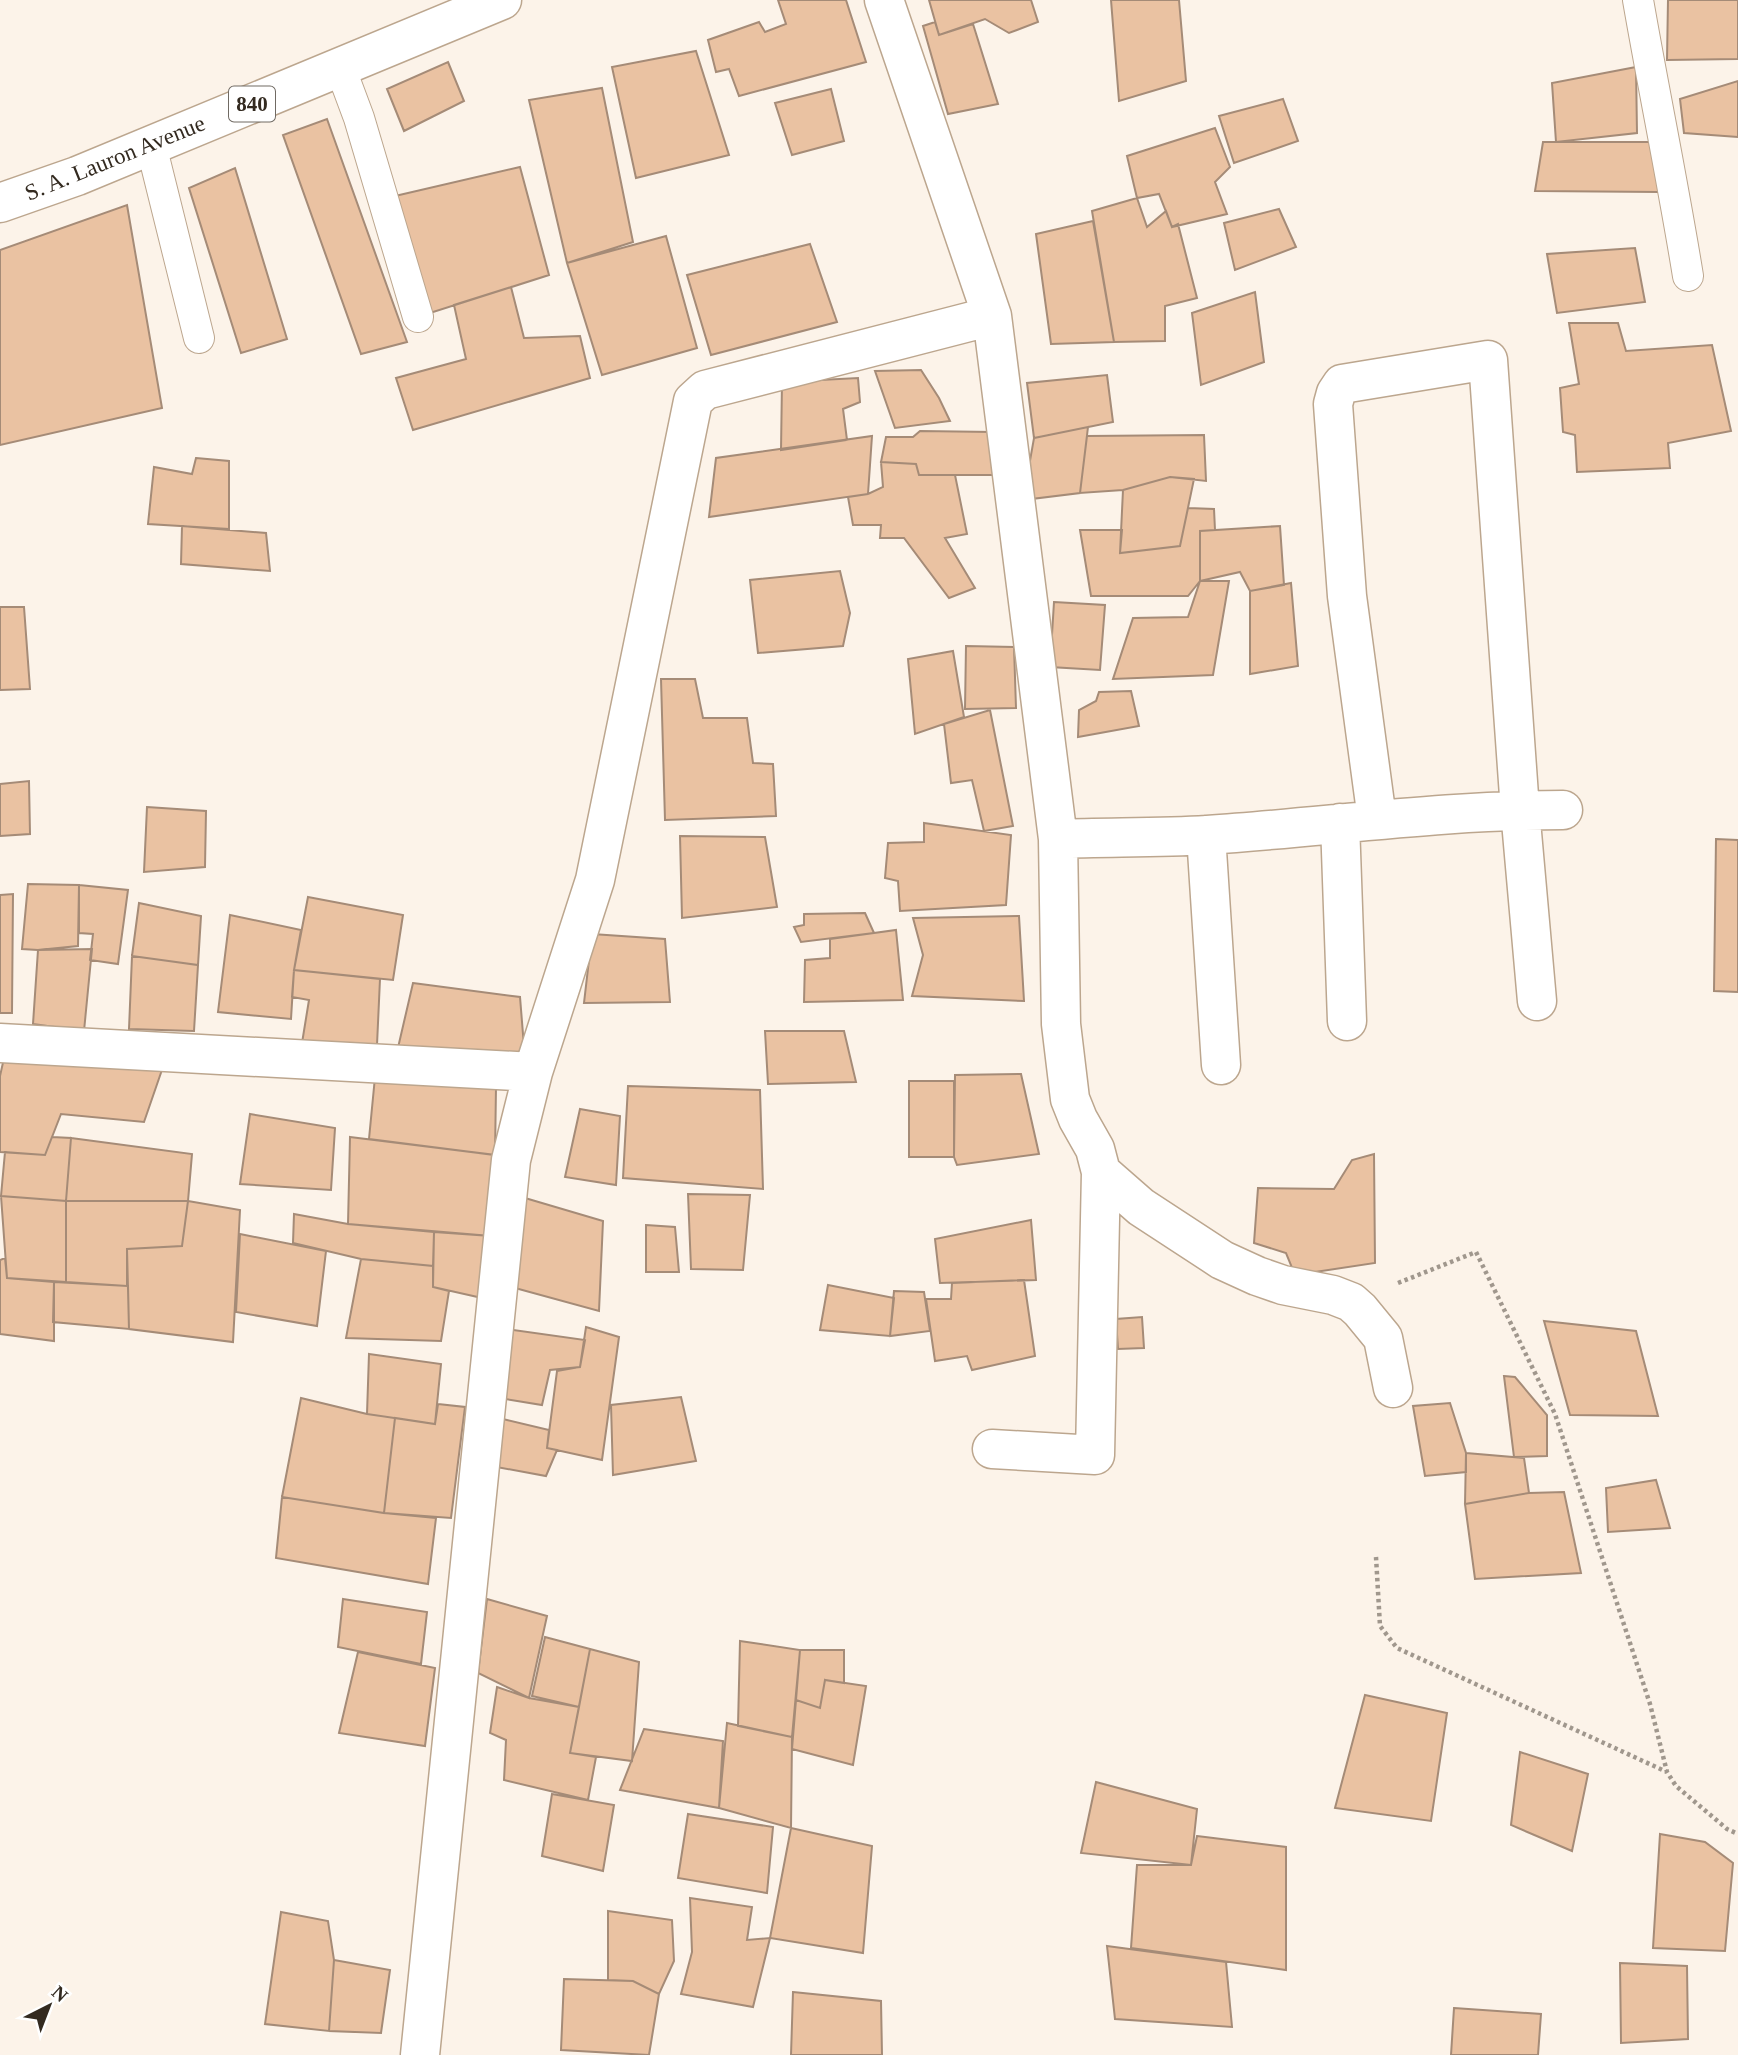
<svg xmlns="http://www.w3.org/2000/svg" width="1738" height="2055" viewBox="0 0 1738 2055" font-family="Georgia,serif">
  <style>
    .building { fill: #eac2a2; stroke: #a58b77; stroke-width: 2 }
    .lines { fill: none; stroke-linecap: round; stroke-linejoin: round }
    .service-casing { stroke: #bca68e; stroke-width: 32 }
    .minor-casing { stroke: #bca68e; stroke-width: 41 }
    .trunk-casing { stroke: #bca68e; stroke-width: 41 }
    .path { stroke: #a0978d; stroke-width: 4.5; stroke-dasharray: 3.5 3.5; stroke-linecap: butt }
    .service { stroke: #fff; stroke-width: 30 }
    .minor { stroke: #fff; stroke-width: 38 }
    .trunk { stroke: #fff; stroke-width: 38 }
    .labels { text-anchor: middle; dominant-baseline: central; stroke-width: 6; stroke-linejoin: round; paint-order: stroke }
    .shield { fill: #fff; stroke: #706a63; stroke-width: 2 }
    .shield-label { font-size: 21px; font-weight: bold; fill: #332a20 }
    .street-label { font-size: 23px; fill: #332a20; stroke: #fff }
  </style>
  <rect width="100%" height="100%" fill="#fcf3e9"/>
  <path class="building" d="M 778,0 L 846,0 L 866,62 L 739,96 L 729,69 L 716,72 L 708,40 L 759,22 L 765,32 L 786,24 Z
    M 929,0 L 1031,0 L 1038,22 L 1009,33 L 985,19 L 939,35 Z
    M 1111,0 L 1179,0 L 1186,81 L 1119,101 Z
    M 1668,0 L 1738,0 L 1738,59 L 1667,60 Z
    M 935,22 L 939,35 L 973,24 L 998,104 L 948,114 L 923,26 Z
    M 696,51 L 729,155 L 636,178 L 612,67 Z
    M 448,62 L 464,101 L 404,131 L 387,89 Z
    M 1636,67 L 1637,133 L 1556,142 L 1552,83 Z
    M 1738,81 L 1738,137 L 1684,133 L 1680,99 Z
    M 602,88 L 633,242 L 567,263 L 529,100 Z
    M 831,89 L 844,141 L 792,155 L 775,103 Z
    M 1283,99 L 1298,141 L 1234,163 L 1219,116 Z
    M 327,119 L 407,342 L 361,354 L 283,135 Z
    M 1215,128 L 1230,167 L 1215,182 L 1227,214 L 1172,227 L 1159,194 L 1137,198 L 1127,156 Z
    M 1543,142 L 1661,142 L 1659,192 L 1535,191 Z
    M 520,167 L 549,275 L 430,313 L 395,196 Z
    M 235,168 L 287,339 L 241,353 L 189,188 Z
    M 1137,198 L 1147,227 L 1166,211 L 1172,227 L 1178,224 L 1197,298 L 1165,306 L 1165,341 L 1114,342 L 1092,211 Z
    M 127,205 L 162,408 L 0,445 L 0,250 Z
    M 1279,209 L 1296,247 L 1235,270 L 1224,223 Z
    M 1093,221 L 1114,342 L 1051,344 L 1036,234 Z
    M 666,236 L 697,348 L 602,375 L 567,263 Z
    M 810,244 L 837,322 L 711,355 L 687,275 Z
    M 1635,248 L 1645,302 L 1557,313 L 1547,254 Z
    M 511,287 L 524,338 L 580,336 L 590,378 L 413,430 L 396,378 L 466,359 L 454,305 Z
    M 1255,292 L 1264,362 L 1201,385 L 1192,313 Z
    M 1569,323 L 1618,323 L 1626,351 L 1712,345 L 1731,431 L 1668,443 L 1670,468 L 1577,472 L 1575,435 L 1563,432 L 1560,388 L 1579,384 Z
    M 921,370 L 939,398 L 950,421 L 895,428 L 875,371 Z
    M 1107,375 L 1113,422 L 1034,438 L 1027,383 Z
    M 858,378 L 860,402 L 843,409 L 847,440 L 781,450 L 782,382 Z
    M 1088,427 L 1080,493 L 1023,500 L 1034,438 Z
    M 920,431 L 993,432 L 995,475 L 919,475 L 916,464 L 881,462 L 886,437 L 913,437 Z
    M 1204,435 L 1206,481 L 1170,477 L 1123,490 L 1080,493 L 1087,436 Z
    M 872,436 L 868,494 L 709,517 L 716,458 Z
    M 196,458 L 229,461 L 229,529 L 148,524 L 154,467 L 192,474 Z
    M 881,462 L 916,464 L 919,475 L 955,475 L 967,534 L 945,538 L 975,588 L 949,598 L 904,538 L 880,538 L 881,525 L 853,525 L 848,497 L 868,494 L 883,487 Z
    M 1170,477 L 1194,479 L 1180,546 L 1120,553 L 1123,490 Z
    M 1188,508 L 1214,509 L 1215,530 L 1200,531 L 1200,581 L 1188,596 L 1091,596 L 1080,530 L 1122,530 L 1120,553 L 1180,546 Z
    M 182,526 L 266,533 L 270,571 L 181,564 Z
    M 1280,526 L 1284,585 L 1250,591 L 1240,572 L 1200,581 L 1200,531 Z
    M 840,571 L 850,613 L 843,646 L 758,653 L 750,580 Z
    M 1200,581 L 1229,581 L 1213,675 L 1113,679 L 1133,618 L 1188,617 Z
    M 1291,583 L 1298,666 L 1250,674 L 1250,591 Z
    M 1054,602 L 1105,605 L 1100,670 L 1050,667 Z
    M 0,607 L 24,607 L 30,689 L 0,690 Z
    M 966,646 L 1014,647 L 1016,708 L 965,709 Z
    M 953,651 L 964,717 L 915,734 L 908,659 Z
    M 661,679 L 695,679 L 703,718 L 747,718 L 753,763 L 773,764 L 776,816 L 665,820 Z
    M 1131,691 L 1139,726 L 1078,737 L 1079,710 L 1096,701 L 1099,692 Z
    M 990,710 L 1013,826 L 984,831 L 972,780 L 951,783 L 944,724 Z
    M 29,781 L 30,834 L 0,836 L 0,784 Z
    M 147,807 L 206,811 L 205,867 L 144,872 Z
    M 924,823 L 1011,835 L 1006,905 L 900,911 L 898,881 L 885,878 L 888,843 L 924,842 Z
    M 680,836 L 765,837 L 777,907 L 682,918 Z
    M 1716,839 L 1738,840 L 1738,992 L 1714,991 Z
    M 28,884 L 79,885 L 78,946 L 38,950 L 22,949 Z
    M 79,885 L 128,890 L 118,964 L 90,960 L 93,934 L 79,933 Z
    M 13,894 L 12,1013 L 0,1013 L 0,895 Z
    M 308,897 L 403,915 L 393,980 L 294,970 Z
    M 139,903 L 201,916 L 198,965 L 132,956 Z
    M 865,913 L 874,933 L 801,942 L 794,927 L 804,925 L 804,914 Z
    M 230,915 L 301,930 L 294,970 L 291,1019 L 218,1012 Z
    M 1019,916 L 1024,1001 L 912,996 L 923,955 L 913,918 Z
    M 896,930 L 903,1000 L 804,1002 L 805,960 L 830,958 L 830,939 Z
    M 592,934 L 665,939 L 670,1002 L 584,1003 Z
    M 92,949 L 84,1031 L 33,1024 L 38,950 Z
    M 132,956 L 198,965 L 194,1031 L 129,1029 Z
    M 294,970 L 380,979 L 377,1045 L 302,1043 L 309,1000 L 292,997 Z
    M 413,983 L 520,997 L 525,1059 L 397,1052 Z
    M 765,1031 L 844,1031 L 856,1082 L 768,1084 Z
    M 4,1058 L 164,1064 L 144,1122 L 61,1114 L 45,1155 L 0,1152 L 0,1076 Z
    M 1021,1074 L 1039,1154 L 957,1165 L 954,1157 L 955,1075 Z
    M 375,1077 L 496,1087 L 495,1155 L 369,1139 Z
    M 909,1081 L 954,1081 L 954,1157 L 909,1157 Z
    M 628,1086 L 760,1090 L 763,1189 L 623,1178 Z
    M 580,1109 L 620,1116 L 616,1185 L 565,1177 Z
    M 250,1114 L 335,1128 L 331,1190 L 240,1184 Z
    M 52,1137 L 71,1138 L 66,1201 L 1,1196 L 5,1152 L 45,1155 Z
    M 350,1137 L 495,1155 L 491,1236 L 348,1224 Z
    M 71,1138 L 192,1154 L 188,1201 L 66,1201 Z
    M 1374,1154 L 1375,1263 L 1295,1275 L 1286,1253 L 1254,1243 L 1258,1188 L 1334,1189 L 1352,1160 Z
    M 688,1194 L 750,1195 L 743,1270 L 691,1269 Z
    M 1,1196 L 66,1201 L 66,1282 L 7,1278 Z
    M 525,1198 L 603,1221 L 599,1311 L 515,1288 Z
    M 66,1201 L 188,1201 L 182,1246 L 127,1249 L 127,1286 L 66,1282 Z
    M 188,1201 L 240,1210 L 233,1342 L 129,1329 L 127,1249 L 182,1246 Z
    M 294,1214 L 348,1224 L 434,1232 L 433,1266 L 361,1259 L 293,1243 Z
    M 1031,1220 L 1036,1280 L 940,1283 L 935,1239 Z
    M 646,1225 L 675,1227 L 679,1272 L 646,1272 Z
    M 434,1232 L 491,1236 L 482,1298 L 433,1287 Z
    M 240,1234 L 326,1251 L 317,1326 L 236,1312 Z
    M 5,1258 L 7,1278 L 54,1282 L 54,1341 L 0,1334 L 0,1260 Z
    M 361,1259 L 433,1266 L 433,1287 L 449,1291 L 441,1341 L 346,1338 Z
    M 1024,1280 L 1035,1356 L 972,1370 L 967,1356 L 935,1361 L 926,1299 L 951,1299 L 952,1283 Z
    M 54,1282 L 128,1286 L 129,1329 L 53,1322 Z
    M 828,1285 L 894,1298 L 890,1336 L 820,1330 Z
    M 894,1291 L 924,1292 L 930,1331 L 890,1336 Z
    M 1142,1317 L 1144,1348 L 1118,1349 L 1116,1319 Z
    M 1544,1321 L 1636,1331 L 1658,1416 L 1570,1415 Z
    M 586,1327 L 619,1337 L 602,1460 L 547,1448 L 557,1371 L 580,1367 Z
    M 499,1328 L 585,1340 L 580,1367 L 550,1370 L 542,1405 L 493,1397 Z
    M 369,1354 L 441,1364 L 435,1424 L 367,1414 Z
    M 1504,1376 L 1515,1377 L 1547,1415 L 1547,1456 L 1514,1457 Z
    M 681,1397 L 696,1461 L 613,1475 L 611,1405 Z
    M 301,1398 L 367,1414 L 395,1418 L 384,1513 L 282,1497 Z
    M 1450,1403 L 1466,1453 L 1466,1472 L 1425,1476 L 1413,1406 Z
    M 438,1404 L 465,1407 L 451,1518 L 384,1513 L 395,1418 L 435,1424 Z
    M 503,1419 L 549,1430 L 547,1448 L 557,1450 L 546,1476 L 491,1466 Z
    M 1466,1453 L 1524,1458 L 1529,1493 L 1465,1504 Z
    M 1656,1480 L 1670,1528 L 1608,1532 L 1606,1488 Z
    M 1564,1492 L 1581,1573 L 1475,1579 L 1465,1504 L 1529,1493 Z
    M 282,1497 L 384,1513 L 436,1518 L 428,1584 L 276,1558 Z
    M 343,1599 L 427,1612 L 421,1664 L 338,1647 Z
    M 487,1599 L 547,1616 L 529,1698 L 478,1673 Z
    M 545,1637 L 590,1649 L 579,1707 L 532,1696 Z
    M 740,1641 L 800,1650 L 792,1737 L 738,1726 Z
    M 590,1649 L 639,1662 L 632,1761 L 570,1753 Z
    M 800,1650 L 844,1650 L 844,1683 L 825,1680 L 820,1708 L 796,1700 Z
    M 358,1652 L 435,1668 L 425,1746 L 339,1733 Z
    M 825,1680 L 866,1686 L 853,1765 L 792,1749 L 796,1700 L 820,1708 Z
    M 497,1687 L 529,1698 L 579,1707 L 570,1753 L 596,1757 L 588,1800 L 504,1780 L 506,1740 L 490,1733 Z
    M 1365,1695 L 1447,1713 L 1431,1821 L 1335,1808 Z
    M 727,1723 L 792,1737 L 791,1828 L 719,1808 Z
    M 644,1729 L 723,1741 L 719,1808 L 620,1790 Z
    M 1520,1752 L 1588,1774 L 1572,1851 L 1511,1825 Z
    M 1096,1782 L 1197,1809 L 1191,1865 L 1081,1853 Z
    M 552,1794 L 614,1805 L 603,1871 L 542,1856 Z
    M 688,1814 L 773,1827 L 767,1893 L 678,1878 Z
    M 791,1828 L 872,1846 L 863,1953 L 770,1938 Z
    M 1660,1834 L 1705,1842 L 1733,1863 L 1725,1951 L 1653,1948 Z
    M 1197,1836 L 1286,1847 L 1286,1970 L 1131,1948 L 1137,1865 L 1191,1865 Z
    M 690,1898 L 752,1907 L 747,1940 L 770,1938 L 753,2007 L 681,1994 L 692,1952 Z
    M 608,1911 L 672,1920 L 674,1961 L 659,1994 L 633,1981 L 608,1980 Z
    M 281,1912 L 328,1921 L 334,1960 L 329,2031 L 265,2024 Z
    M 1107,1946 L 1226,1962 L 1232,2027 L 1115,2019 Z
    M 334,1960 L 390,1970 L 381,2033 L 329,2031 Z
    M 1620,1963 L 1687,1966 L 1688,2039 L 1621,2043 Z
    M 564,1979 L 633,1981 L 659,1994 L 649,2055 L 561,2050 Z
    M 793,1992 L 881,2001 L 882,2055 L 791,2055 Z
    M 1454,2008 L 1541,2014 L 1538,2055 L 1451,2055 Z"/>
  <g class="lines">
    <defs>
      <path id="service" d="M 1638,0 C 1654,92 1673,183 1688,276
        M 340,67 L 359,118 L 418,317
        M 151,145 L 199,338"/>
      <path id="minor" d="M 884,0 L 992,316 L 1058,839 L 1061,1024 L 1070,1099 L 1078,1119 L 1095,1149 L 1101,1172 L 1141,1207 L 1222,1260 L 1257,1276 L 1283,1285 L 1333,1295 L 1351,1302 L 1360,1310 L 1383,1338 L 1393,1388
        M 1377,819 L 1347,596 L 1333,404 L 1336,393 L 1342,384 L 1488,360 L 1520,810 L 1537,1001
        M 1340,823 L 1347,1021
        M 1206,835 L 1221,1065
        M 1058,839 C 1108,837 1158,838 1207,835 C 1326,827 1444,810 1563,810
        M 0,1043 L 533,1072
        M 992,1449 L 1095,1455 L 1101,1172
        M 420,2055 L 511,1160 L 533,1072 L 595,880 L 693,401 L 705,390 L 992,316"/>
      <path id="trunk" d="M 0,203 L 77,176 L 502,0"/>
    </defs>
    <use href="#service" class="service-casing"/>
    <use href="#minor" class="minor-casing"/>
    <use href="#trunk" class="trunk-casing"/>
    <path class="path" d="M 1398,1283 L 1476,1252 L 1555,1414 L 1650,1704 L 1667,1772 L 1676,1786 L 1727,1829 L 1738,1834
      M 1376,1557 L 1380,1626 L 1397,1648 L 1667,1772"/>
    <use href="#service" class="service"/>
    <use href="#minor" class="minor"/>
    <use href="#trunk" class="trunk"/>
  </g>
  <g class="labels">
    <rect class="shield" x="229" y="86.5" width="46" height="35" rx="5"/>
    <g class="shield-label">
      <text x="252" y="104">840</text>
    </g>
    <g class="street-label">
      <text transform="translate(115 158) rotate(-22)">S. A. Lauron Avenue</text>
    </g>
  </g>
  <g transform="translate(49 2006) rotate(42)" stroke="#ffffff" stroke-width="5" paint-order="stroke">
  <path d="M0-5L12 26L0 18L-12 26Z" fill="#332a20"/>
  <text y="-10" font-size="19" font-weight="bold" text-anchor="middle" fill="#332a20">N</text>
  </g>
</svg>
